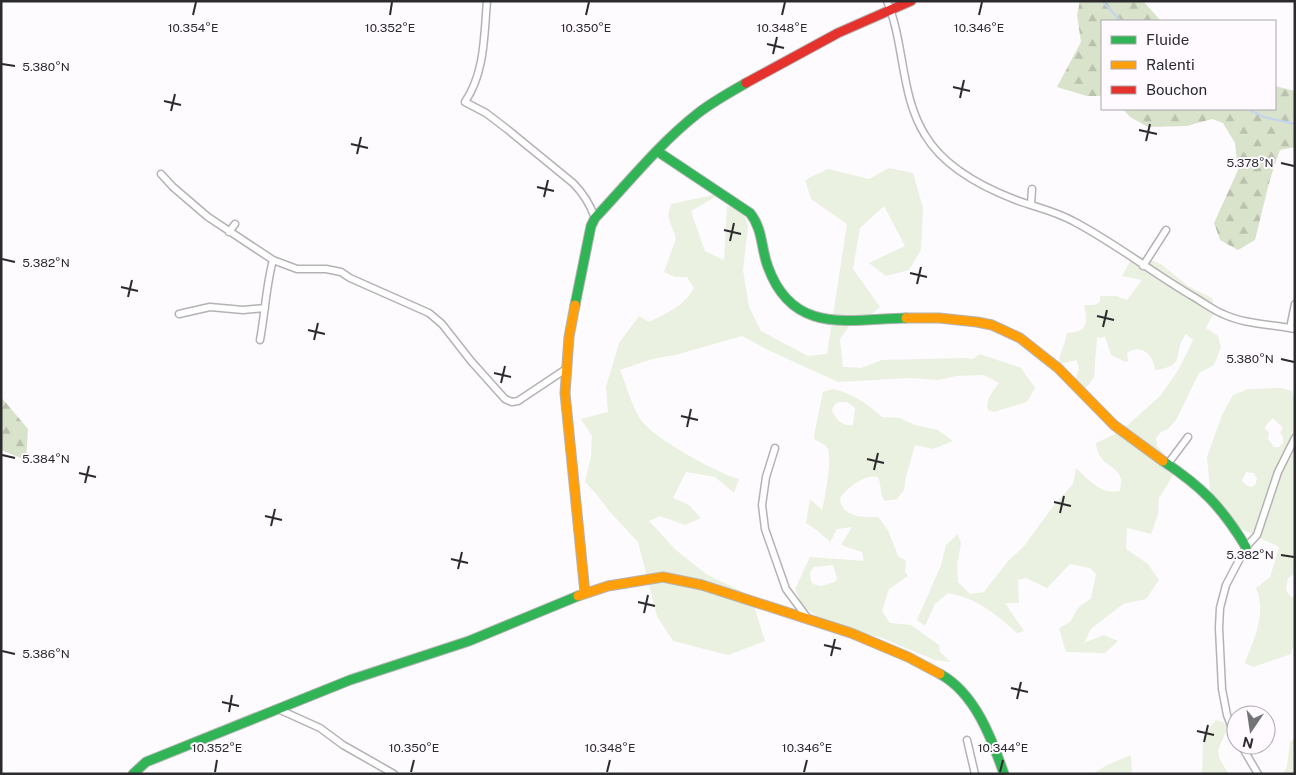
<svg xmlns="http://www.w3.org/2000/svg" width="1296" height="775" viewBox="0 0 1296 775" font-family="'Public Sans',sans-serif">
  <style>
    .green { fill: #eaf1e0; fill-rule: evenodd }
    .forest { fill: url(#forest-firs) }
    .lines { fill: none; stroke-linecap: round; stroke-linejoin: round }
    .stream { stroke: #c2d4f1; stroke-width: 2 }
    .street-casing { stroke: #b4b2b4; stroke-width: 9 }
    .fast-casing { stroke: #b4b2b4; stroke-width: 11 }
    .slow-casing { stroke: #b4b2b4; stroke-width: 11 }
    .jam-casing { stroke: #b4b2b4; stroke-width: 11 }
    .street { stroke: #fffeff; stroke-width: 6 }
    .fast { stroke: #30b455; stroke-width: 9 }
    .slow { stroke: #ff9f0a; stroke-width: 9 }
    .jam { stroke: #e5322d; stroke-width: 9 }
    .ticks { fill: none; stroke: #2b2a2c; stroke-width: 2 }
    .ticks-label { font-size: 12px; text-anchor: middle; fill: #2b2a2c; stroke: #fefaff; stroke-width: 4; stroke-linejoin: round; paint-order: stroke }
  </style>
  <defs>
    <pattern id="forest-firs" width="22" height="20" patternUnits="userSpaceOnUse" patternTransform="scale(1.25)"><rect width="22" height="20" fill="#d9e2ca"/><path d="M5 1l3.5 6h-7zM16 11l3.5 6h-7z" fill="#bac2ae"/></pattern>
  </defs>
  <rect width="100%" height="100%" fill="#fdfbfe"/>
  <path class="green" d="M 889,168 L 913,173 L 923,208 L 921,250 L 909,270 L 886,276 L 869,263 L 905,246 L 884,206 L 860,228 L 853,269 L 880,307 L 870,316 L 855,318 L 840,339 L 843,367 L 861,368 L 882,360 L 965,358 L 973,359 L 980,354 L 1021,368 L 1035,388 L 1027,402 L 994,412 L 988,410 C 985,400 993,391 999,383 L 984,375 L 956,376 L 938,380 L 909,378 L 838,382 L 768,350 L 742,336 L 675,355 L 652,359 L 620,370 C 626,385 631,403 639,417 C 650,437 717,473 739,479 L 734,493 L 715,477 L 686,472 L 673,498 L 689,505 L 701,518 L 685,525 L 660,516 L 649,521 L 676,550 L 706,574 L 751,596 L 765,641 L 728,655 L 673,641 L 657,616 L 638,542 L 610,512 L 597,495 L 585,482 L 591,456 L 592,436 L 581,419 L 608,412 L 606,387 L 619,343 L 639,316 L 649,322 C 668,312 683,307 694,288 L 687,277 L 675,277 L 664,272 L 676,238 L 668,216 L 671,204 L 722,193 L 691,211 L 705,251 L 724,260 L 727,206 L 742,208 L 748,226 L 743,270 L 749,307 L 761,331 L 808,356 L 827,354 L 847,224 L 811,199 L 805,180 L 828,169 L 869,179 Z
    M 1140,256 L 1161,264 L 1188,286 L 1212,298 L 1215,310 L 1206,328 L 1218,336 L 1221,347 L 1214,365 L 1199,373 L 1176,420 L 1168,429 L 1161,432 L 1156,438 L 1157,446 L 1164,454 L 1165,463 L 1176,470 L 1159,498 L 1158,515 L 1151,534 L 1127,528 L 1126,549 L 1148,564 L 1159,580 L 1146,599 L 1123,604 L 1091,629 L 1084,643 L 1104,635 L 1118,641 L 1105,653 L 1066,652 L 1059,628 L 1070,622 L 1078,608 L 1091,598 L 1096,574 L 1090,568 L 1070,564 L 1047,588 L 1026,578 L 1018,580 L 1019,603 L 1005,603 L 1024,631 L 1017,633 C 993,612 980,600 948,593 L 935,604 L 925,626 L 917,620 L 941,565 L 946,545 L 958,534 L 961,544 L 957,564 L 958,582 L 970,594 L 984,592 L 1008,561 L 1024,546 L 1054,505 L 1073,484 L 1076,468 C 1089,480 1101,495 1120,491 C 1120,488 1122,482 1121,479 C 1117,463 1098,467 1096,443 L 1121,431 L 1160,396 L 1179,369 L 1193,340 L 1186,334 C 1171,352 1189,366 1155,370 C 1154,355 1141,343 1127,353 L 1128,361 L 1126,362 L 1111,355 L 1105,337 L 1097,338 L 1094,377 L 1087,387 L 1076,392 L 1072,387 L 1079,369 L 1077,360 L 1059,364 C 1059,353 1065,345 1067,333 C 1088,332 1088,323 1084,305 L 1094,305 L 1100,302 L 1100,296 L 1116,296 L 1127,300 L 1142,280 L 1122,276 L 1132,258 Z
    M 1282,388 L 1292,391 L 1295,404 L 1295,448 L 1292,454 L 1295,460 L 1295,573 L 1288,578 L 1286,590 L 1290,596 L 1295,598 L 1295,641 L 1291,654 L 1253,667 L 1245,663 C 1254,638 1267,615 1256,588 L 1270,577 L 1279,547 L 1233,525 L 1211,499 L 1207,457 L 1222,415 L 1233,395 L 1248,389 ZM 1273,418 L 1283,428 L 1280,433 L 1283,437 L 1283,443 L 1279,447 L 1274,447 L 1268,439 L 1269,433 L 1265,429 L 1266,425 ZM 1246,472 L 1254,473 L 1257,479 L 1255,485 L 1252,487 L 1246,485 L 1242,481 Z
    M 833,389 C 853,394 867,403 882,417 L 900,418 L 915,425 L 938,430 L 953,441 L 933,449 L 915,445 L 906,477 L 904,490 L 897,499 L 885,501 C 879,495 882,485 878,477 C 865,474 847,488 840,498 C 841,518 863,517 878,517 L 888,530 L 898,556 L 906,561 L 905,572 L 908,576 L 889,589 L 882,611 L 890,623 L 911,625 L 939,645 L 940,652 L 951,662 L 935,660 L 882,638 L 831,625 L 802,606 L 795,589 L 810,557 L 864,561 L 862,552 L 841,545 L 852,527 L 837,529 L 830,542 L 818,531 L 806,523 L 810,499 L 822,510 C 825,499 832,459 828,449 C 825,444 820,442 815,440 L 814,435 L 823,392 ZM 839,402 L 847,402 L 855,408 L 853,425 C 843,427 835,419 832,410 L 835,404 ZM 833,565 L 837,578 L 835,582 L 821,586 L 813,584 L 811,581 L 810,573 L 814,567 Z
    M 1216,720 L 1223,722 L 1228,728 C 1217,752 1213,751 1229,774 L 1201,774 C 1206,751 1196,742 1216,720 Z
    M 1295,739 L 1295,774 L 1283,774 L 1287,767 L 1290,742 Z
    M 1131,755 L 1132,774 L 1093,774 L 1107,765 Z"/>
  <path class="forest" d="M 1080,1 L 1143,1 L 1161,21 L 1102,21 L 1102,96 L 1087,96 L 1057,87 L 1081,42 L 1077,15 Z
    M 1275,86 L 1295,91 L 1295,147 L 1280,150 L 1270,179 L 1255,240 L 1238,250 L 1220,240 L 1214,223 L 1238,170 L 1235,143 L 1223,123 L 1212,119 L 1187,126 L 1148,127 L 1130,117 L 1123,109 L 1275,109 Z
    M 1,397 L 28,429 L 26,460 L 1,450 Z"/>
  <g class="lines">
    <path class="stream" d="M 1102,1 L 1121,21
      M 1248,109 L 1264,117 L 1295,124"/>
    <defs>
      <path id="street" d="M 487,1 C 484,36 485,72 465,102 L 486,113 L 507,129 L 573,183 C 584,194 590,204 595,218
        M 887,1 C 905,44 900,95 925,135 C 944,167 982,187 1016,200 C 1035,207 1055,211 1073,221 C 1115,243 1153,273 1194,297 C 1204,303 1213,310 1223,314 C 1244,324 1268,324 1290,328
        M 161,174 L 173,187 L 208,217 L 273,260 L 297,269 L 326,269 L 341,272 L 350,278 L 429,313 L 442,324 L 471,361 L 505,399 L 512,402 L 518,401 L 566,369
        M 1031,205 L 1032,189
        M 229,232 L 235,224
        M 1143,266 L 1166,230
        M 1295,304 L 1290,328 L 1295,329
        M 179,314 L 210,307 L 243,310 L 265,308
        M 260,340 C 265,313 266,286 273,260
        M 775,448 L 766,477 L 762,505 L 765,529 L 786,589 L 809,620
        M 1167,465 L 1188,437
        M 278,709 L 320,728 L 343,745 L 394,774
        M 1236,738 L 1227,715 L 1222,689 L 1219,628 L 1220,608 L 1226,585 L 1246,547 L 1257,535 L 1278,472 L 1295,438
        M 967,740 L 975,774
        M 1241,745 L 1258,774"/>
      <path id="fast" d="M 657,151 L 750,213 C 763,229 761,249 768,267 C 793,336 850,319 906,318
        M 575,305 L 591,226 L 595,218 C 628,183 659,144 697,114 C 712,102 729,93 746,83
        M 1163,461 C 1202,487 1221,506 1246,547
        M 940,674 C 975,693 992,739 1004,774
        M 133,774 L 146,762 L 350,680 L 469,641 L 578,596"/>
      <path id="slow" d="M 575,305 L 569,337 L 565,393 L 585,593
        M 906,318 L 939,318 L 977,322 L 992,325 L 1020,338 L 1058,368 L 1114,425 L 1163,461
        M 578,596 L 608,586 L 663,577 L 702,585 L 851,633 L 908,657 L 940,674"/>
      <path id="jam" d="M 746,83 L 838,33 L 911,1"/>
    </defs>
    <use href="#street" class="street-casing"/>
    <use href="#fast" class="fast-casing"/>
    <use href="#slow" class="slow-casing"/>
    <use href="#jam" class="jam-casing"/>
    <use href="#street" class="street"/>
    <use href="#fast" class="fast"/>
    <use href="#slow" class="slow"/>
    <use href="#jam" class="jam"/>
  </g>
  <path class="ticks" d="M 193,15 L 196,2M 390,15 L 392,2M 586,15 L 589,2M 782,15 L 785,2M 979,15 L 982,2M 767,44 L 784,48M 773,54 L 777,37M 2,64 L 15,66M 953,87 L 970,91M 960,98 L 964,80M 164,101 L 181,105M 171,111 L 175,94M 1139,130 L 1157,134M 1146,141 L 1150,124M 351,144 L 368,148M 357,154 L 361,137M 1281,163 L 1294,166M 537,187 L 554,191M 544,197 L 548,180M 724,230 L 741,234M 730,241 L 734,223M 2,259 L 15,262M 910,273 L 927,277M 917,284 L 921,267M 121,287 L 138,291M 128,297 L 132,280M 1097,316 L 1114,320M 1103,327 L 1107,310M 308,330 L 325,334M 314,340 L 318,323M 1281,359 L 1294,362M 494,373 L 511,377M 501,383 L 505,366M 681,416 L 698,420M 687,427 L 691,409M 2,455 L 15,458M 867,459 L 884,463M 874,470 L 878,453M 79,473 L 96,477M 85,483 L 89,466M 1054,502 L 1071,506M 1060,513 L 1064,496M 265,516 L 282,520M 271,526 L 275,509M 1281,555 L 1294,557M 451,559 L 468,563M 458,569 L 462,552M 638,602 L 655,606M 644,613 L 648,595M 824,645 L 841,649M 2,651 L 15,654M 831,656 L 835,639M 1011,688 L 1028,692M 1017,699 L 1021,682M 222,702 L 239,706M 229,712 L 232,695M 1197,731 L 1214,735M 1204,742 L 1208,725M 215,772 L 217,760M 411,772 L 414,760M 607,772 L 610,760M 804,772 L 807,760M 1000,772 L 1003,760"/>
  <g class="ticks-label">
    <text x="193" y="32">10.354°E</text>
    <text x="390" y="32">10.352°E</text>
    <text x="586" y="32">10.350°E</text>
    <text x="782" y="32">10.348°E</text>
    <text x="979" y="32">10.346°E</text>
    <text x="46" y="71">5.380°N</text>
    <text x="1250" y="167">5.378°N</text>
    <text x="46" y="267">5.382°N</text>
    <text x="1250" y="363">5.380°N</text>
    <text x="46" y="463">5.384°N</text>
    <text x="1250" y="559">5.382°N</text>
    <text x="46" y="658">5.386°N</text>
    <text x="217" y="752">10.352°E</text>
    <text x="414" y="752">10.350°E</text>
    <text x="610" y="752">10.348°E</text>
    <text x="807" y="752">10.346°E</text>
    <text x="1003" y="752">10.344°E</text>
  </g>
  <rect width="1296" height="775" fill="none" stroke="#2b2a2c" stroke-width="5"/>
  <rect x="1101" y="20" width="175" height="90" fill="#fefaff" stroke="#aaa7ab"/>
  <rect x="1111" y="36" width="25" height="8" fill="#30b455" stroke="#aaa7ab"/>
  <text x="1146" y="45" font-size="15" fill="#2b2a2c">Fluide</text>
  <rect x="1111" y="61" width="25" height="8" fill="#ff9f0a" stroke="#aaa7ab"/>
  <text x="1146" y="70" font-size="15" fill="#2b2a2c">Ralenti</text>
  <rect x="1111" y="86" width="25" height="8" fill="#e5322d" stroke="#aaa7ab"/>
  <text x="1146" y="95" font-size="15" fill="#2b2a2c">Bouchon</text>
  <g transform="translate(1251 730) rotate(193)"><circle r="24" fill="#fefaff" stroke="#aaa7ab"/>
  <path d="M0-4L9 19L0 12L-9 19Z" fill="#747376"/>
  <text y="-8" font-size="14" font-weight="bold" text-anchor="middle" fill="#2b2a2c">N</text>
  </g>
</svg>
